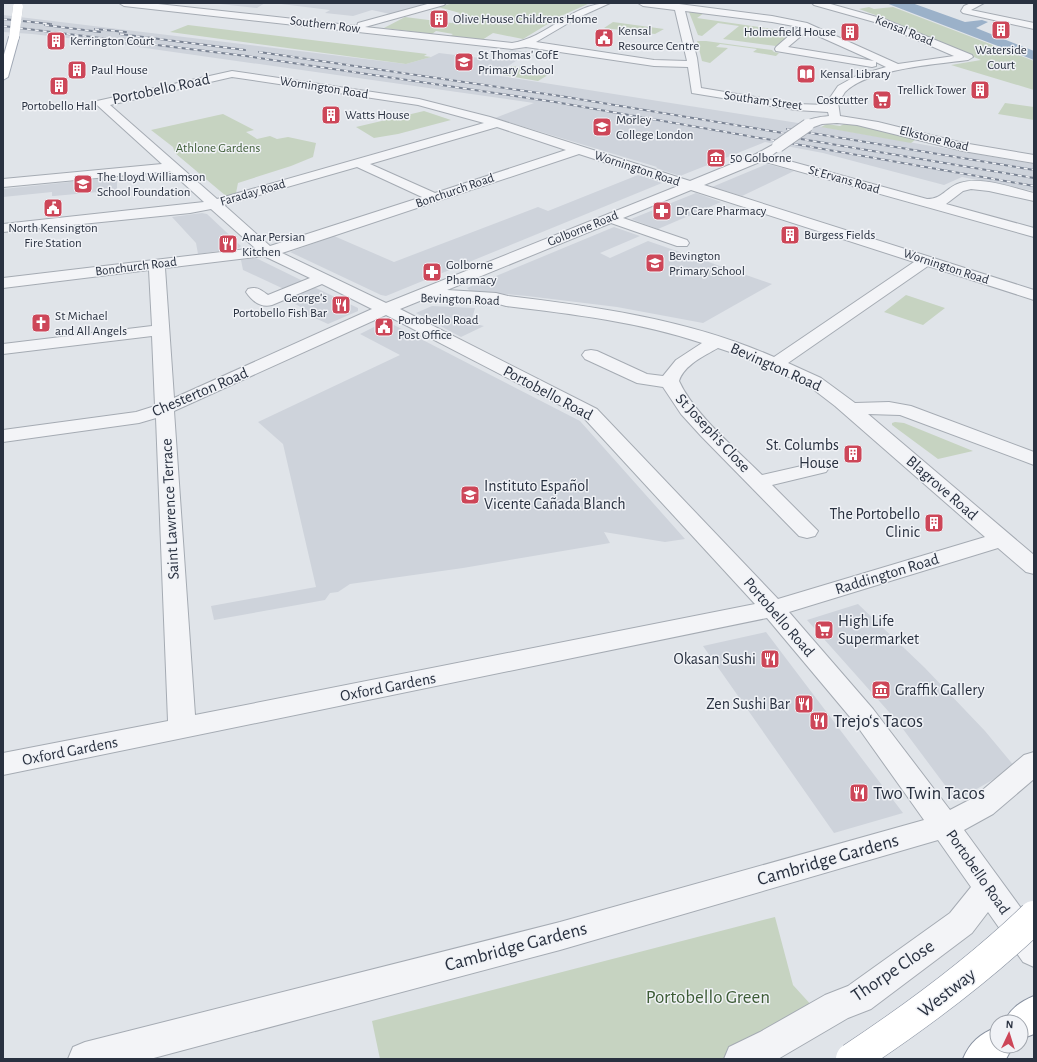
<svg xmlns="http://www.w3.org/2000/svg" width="1037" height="1062" viewBox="0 0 1037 1062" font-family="'Alegreya Sans',sans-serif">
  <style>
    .built { fill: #ced3db }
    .green { fill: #c6d3c1 }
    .water { fill: #9bb1c9 }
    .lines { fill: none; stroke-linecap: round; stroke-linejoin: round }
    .minor-casing { stroke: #a5abb3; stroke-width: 2 }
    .major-casing { stroke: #a0a8b5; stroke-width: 2 }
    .highway-casing { stroke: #8891a0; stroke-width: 2 }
    .minor { fill: #f3f4f7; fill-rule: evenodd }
    .major { fill: #fff; fill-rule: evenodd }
    .highway { fill: #fff; fill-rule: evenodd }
    .rail-casing { stroke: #7a8393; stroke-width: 2 }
    .rail { stroke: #f0f2f6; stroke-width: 1.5; stroke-dasharray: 4; stroke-linecap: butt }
    .minor-bridge-casing { stroke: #a5abb3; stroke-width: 14; stroke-linecap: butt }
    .major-bridge-casing { stroke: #a0a8b5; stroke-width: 10; stroke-linecap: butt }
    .highway-bridge-casing { stroke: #8891a0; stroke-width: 33; stroke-linecap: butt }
    .minor-bridge { stroke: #f3f4f7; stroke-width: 12 }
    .major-bridge { stroke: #fff; stroke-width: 10 }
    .highway-bridge { stroke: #fff; stroke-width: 32 }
    .labels { text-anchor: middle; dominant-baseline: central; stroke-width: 3; stroke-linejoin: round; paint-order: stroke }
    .far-poi-label { font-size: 13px; fill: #293140; stroke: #f0f2f6; text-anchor: start }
    .far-street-label { font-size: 13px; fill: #293140; stroke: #f0f2f6 }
    .far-park-label { font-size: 13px; fill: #3d5c36; stroke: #f0f2f6 }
    .street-label { font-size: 16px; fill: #293140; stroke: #f0f2f6 }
    .poi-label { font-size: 16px; fill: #293140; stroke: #f0f2f6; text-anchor: end }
    .near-poi-label { font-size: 19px; fill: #293140; stroke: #f0f2f6; text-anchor: start }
    .near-street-label { font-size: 19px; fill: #293140; stroke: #f0f2f6 }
    .near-park-label { font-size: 19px; fill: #3d5c36; stroke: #f0f2f6 }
  </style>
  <rect width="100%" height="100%" fill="#e0e4e9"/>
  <path class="built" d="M 211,3 L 265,3 L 257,8 Z
    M 283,3 L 431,3 L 390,14 L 372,10 L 353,16 L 325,13 L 330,10 L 281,4 Z
    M 3,15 L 406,64 L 431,57 L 439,53 L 497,60 L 511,50 L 530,52 L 494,75 L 823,127 L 1034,164 L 1034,191 L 962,177 L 944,185 L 823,153 L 765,142 L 680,176 L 656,168 L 657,167 L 495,118 L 534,103 L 103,42 L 32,34 L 3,32 Z
    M 767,164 L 794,171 L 742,196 L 712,187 Z
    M 638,175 L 662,183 L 386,296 L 381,295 L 290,252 L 334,236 L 394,262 L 538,207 L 548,211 Z
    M 117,177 L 117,192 L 98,192 L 54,196 L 52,196 L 52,192 L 3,197 L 3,189 Z
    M 696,193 L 721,202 L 658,229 L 631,219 Z
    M 202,213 L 207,214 L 241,246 L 239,248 L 198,254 L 196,243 L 172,217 Z
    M 614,227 L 640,236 L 600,253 L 610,258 L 648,241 L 772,284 L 703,323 L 617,307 L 527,296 L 470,291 L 467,288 Z
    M 256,258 L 305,282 L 286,290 L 243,270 L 241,260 Z
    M 312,288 L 316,288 L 358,308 L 358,311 L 328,324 L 304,313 L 308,311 L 286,299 Z
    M 432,306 L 475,308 L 471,323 L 484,326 L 461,337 L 416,313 Z
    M 384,322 L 388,322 L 580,421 L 685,539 L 665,542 L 604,532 L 610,543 L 463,568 L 350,584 L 338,592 L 330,593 L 325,600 L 214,620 L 211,606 L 316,587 L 283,444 L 258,422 L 400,355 L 360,334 Z
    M 858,604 L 925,668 L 985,731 L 1015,767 L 961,798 L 953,796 L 897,721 L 807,620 Z
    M 766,632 L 903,813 L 834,833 L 703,646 Z"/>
  <path class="green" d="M 454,3 L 590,3 L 561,16 L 523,39 L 493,33 L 482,40 L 450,36 L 453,34 L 436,31 L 432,34 L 384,28 L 405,17 L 452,23 L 462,17 L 454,15 L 460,13 L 438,7 Z
    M 869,7 L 874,9 L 893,7 L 1034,61 L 1034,90 L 951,65 L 981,60 L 889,20 L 859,9 Z
    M 689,12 L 704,13 L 697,18 L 793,32 L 776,46 L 723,39 L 739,26 L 718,23 L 702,36 L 698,35 Z
    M 613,22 L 664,29 L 655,34 L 604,28 Z
    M 188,25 L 427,54 L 424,56 L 431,57 L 406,64 L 170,32 Z
    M 697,41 L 706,41 L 772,50 L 774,52 L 779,53 L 776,56 L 753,52 L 757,49 L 720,44 L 716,47 L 728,48 L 710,63 L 702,61 Z
    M 512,66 L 553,72 L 538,81 L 496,74 Z
    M 1005,103 L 1034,107 L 1034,120 L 998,114 Z
    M 424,111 L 451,120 L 398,134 L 374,138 L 356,127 Z
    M 223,114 L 254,130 L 246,132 L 257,139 L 270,136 L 277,139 L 288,137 L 316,143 L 313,157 L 291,166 L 238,183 L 236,193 L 226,196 L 175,153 L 173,147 L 151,130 Z
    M 827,124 L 840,126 L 844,124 L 863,126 L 915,140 L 911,143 L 821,127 Z
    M 906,295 L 945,308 L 923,325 L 884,312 Z
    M 895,422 L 904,423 L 973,451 L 938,459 L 892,425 L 892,423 Z
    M 775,917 L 793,985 L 813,1007 L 742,1050 L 722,1059 L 380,1059 L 372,1021 Z"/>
  <path class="water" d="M 886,3 L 912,3 L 965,22 L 982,20 L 988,22 L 976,28 L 1034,51 L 1034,60 Z"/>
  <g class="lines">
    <defs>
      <path id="minor" d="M 119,3 L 149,3 L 357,26 L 358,23 L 431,3 L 446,3 L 444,5 L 365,27 L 512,43 C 547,38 572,3 610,3 L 577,18 L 536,42 L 654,60 L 687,61 L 675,10 L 643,6 L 638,3 L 679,4 L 772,16 L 807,23 L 898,64 L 954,56 L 878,23 L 814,5 L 812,3 L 827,3 L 884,19 L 972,55 L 973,57 L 968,60 C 938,64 867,69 845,92 C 843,95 841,99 838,102 L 840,116 L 878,122 L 963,143 L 1034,155 L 1034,163 L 963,151 L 857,125 L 837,123 L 822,124 L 808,129 L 804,128 L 802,125 C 808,118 820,117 829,116 L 828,112 L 796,110 L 692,93 L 688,67 L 654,66 L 526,47 L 512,49 L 124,6 ZM 685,11 L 772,22 L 799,27 L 776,47 L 775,49 L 776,51 L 872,67 L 876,66 L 876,62 L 886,67 L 856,76 L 838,86 L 827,102 L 827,105 L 796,104 L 701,88 L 697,58 ZM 807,31 L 874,61 L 788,47 Z
        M 971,3 L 984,3 L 971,10 L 1034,23 L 1034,29 L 963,13 L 961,11 L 964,6 Z
        M 232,71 L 419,99 L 490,117 L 690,181 L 756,154 L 778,142 L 784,146 L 771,156 L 927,199 C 943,199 945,188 960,183 C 982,176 1012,188 1034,193 L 1034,201 L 989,191 L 971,189 L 963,191 L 946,204 L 1034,228 L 1034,237 L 762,161 L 704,185 L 1034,290 L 1034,300 L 928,266 L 788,363 L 821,378 L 855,403 L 889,402 L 911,406 L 1034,452 L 1034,465 L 900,415 L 868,414 L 1034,555 L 1034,574 L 1026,572 L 998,548 L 789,612 L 873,709 L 950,810 L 973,798 L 1024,755 L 1034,752 L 1034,779 L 993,814 L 964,830 L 1034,926 L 1034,967 L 1023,962 L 988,912 L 972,933 L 871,1009 L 848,1018 L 778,1059 L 724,1059 L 729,1047 L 760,1032 L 825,995 L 848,986 L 950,913 L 971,887 L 938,840 L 560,950 L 150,1059 L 68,1059 L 73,1047 L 85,1042 L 560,922 L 924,820 L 855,723 L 767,618 L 3,775 L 3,753 L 168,721 L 156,418 L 139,423 L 3,442 L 3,430 L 136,412 L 155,406 L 152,336 L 3,354 L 3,344 L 152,326 L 149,270 L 3,288 L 3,278 L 255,248 L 211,209 L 190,213 L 3,232 L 3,224 L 204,202 L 170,171 L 3,187 L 3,179 L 162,164 L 97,105 L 95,103 L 97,101 ZM 232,77 L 418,105 L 484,123 L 217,199 L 110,105 ZM 497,127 L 566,150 L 435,193 L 370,164 ZM 579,154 L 678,186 L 386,303 L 282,253 ZM 357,167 L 422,197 L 270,246 L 224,205 ZM 691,190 L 914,262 L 774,357 C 690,320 599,307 508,296 L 496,293 L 447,290 L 611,223 L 677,246 L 687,246 L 689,243 L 687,240 L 623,218 ZM 264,256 L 310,278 L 268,295 C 261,290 257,286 248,289 L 246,292 C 252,301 261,308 272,305 L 322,284 L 372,309 L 174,398 L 165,268 ZM 427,298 L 495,303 L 506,306 C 572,314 639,322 702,343 L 676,360 L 663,376 L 647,374 L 597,351 L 591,350 L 585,351 L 582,355 L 585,359 L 637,383 L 663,387 L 681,414 L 701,436 L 799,536 L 807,538 L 815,536 L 818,531 L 772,485 L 826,472 L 829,468 L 826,464 L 819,462 L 762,475 C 736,449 694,414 679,381 C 684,365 704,356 718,348 L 742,356 L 809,386 L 835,406 L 985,537 L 778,599 L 597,409 L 400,309 ZM 386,315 L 583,417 L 755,604 L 195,715 L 174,411 Z"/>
      <path id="major" d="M 14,34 L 19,37 L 8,77 L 3,80 L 3,58 L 9,37 Z"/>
      <path id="highway" d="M 1034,996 L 1034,1034 L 1021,1039 L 1021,1022 L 1004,1022 C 1011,1008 1020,1002 1034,996 Z
        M 997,1027 L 997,1046 L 1013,1046 L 1006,1059 L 963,1059 C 970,1042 980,1034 997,1027 Z"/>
    </defs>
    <use href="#minor" class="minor-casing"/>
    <use href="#major" class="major-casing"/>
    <use href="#highway" class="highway-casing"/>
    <use href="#minor" class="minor"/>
    <use href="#major" class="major"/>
    <use href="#highway" class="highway"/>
    <defs>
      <path id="rail" d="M 3,19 L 51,24
        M 45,25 L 100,32
        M 3,26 L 246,56 L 555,102 L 1034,186
        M 95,29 L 126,32
        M 120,34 L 245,50
        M 259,52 L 560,96 L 795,135
        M 787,129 L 1034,170
        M 789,137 L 1034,178"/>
    </defs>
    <use href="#rail" class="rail-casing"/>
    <use href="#rail" class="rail"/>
    <defs>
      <path id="minor-bridge" d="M 778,146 L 808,125"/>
      <path id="major-bridge" d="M 14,37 L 18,7"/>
      <path id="highway-bridge" d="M 852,1059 C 917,1016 978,971 1034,917"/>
    </defs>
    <use href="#minor-bridge" class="minor-bridge-casing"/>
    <use href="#major-bridge" class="major-bridge-casing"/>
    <use href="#highway-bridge" class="highway-bridge-casing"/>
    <use href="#minor-bridge" class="minor-bridge"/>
    <use href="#major-bridge" class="major-bridge"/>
    <use href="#highway-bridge" class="highway-bridge"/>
  </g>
  <defs>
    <symbol id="building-square" viewBox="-11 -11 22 22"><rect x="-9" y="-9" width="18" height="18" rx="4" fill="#cd4658" stroke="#f0f2f6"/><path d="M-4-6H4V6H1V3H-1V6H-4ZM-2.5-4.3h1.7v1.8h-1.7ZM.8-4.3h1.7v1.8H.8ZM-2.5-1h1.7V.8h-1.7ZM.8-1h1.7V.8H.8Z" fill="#fff"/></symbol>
    <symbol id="civic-square" viewBox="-11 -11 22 22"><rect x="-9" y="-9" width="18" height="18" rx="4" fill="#cd4658" stroke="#f0f2f6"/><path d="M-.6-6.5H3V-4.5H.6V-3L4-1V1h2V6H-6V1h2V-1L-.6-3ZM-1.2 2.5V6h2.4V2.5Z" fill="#fff"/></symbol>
    <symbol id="school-square" viewBox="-11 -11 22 22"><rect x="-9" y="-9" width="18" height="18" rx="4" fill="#cd4658" stroke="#f0f2f6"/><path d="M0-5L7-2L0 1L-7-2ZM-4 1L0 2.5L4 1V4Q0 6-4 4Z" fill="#fff"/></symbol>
    <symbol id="library-square" viewBox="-11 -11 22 22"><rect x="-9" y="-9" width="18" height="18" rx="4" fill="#cd4658" stroke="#f0f2f6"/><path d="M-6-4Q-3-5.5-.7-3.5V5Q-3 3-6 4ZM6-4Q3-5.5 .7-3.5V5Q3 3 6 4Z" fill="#fff"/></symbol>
    <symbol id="supermarket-square" viewBox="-11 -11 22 22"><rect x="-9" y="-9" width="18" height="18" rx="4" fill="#cd4658" stroke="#f0f2f6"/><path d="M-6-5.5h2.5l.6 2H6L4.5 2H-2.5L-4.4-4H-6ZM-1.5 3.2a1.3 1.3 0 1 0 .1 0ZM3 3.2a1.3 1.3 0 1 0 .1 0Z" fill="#fff"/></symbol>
    <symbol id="university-square" viewBox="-11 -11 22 22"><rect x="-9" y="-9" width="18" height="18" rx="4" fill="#cd4658" stroke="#f0f2f6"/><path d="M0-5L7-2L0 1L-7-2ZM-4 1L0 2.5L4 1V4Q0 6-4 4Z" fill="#fff"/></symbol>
    <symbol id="museum-square" viewBox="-11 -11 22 22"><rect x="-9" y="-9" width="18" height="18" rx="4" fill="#cd4658" stroke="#f0f2f6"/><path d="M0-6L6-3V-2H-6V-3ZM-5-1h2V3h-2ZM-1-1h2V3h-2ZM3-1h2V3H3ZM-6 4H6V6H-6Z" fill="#fff"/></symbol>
    <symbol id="pharmacy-square" viewBox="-11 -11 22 22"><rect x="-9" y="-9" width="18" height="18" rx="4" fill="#cd4658" stroke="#f0f2f6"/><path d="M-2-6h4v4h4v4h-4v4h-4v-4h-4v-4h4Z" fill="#fff"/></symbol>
    <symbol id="restaurant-square" viewBox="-11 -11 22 22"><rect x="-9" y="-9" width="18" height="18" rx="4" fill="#cd4658" stroke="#f0f2f6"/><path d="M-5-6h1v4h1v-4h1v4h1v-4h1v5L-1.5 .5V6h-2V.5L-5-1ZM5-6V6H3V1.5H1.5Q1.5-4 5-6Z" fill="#fff"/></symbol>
    <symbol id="church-square" viewBox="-11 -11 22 22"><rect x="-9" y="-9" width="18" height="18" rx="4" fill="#cd4658" stroke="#f0f2f6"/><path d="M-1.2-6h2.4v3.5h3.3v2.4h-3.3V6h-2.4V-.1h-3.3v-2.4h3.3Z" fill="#fff"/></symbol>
  </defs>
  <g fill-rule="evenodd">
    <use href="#building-square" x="428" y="8" width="22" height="22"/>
    <use href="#building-square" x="990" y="19" width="22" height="22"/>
    <use href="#building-square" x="839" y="21" width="22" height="22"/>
    <use href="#civic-square" x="593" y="27" width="22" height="22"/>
    <use href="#building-square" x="45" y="30" width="22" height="22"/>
    <use href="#school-square" x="453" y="51" width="22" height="22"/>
    <use href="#building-square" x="66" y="59" width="22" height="22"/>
    <use href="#library-square" x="795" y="63" width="22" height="22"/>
    <use href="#building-square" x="48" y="75" width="22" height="22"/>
    <use href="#building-square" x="969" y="79" width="22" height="22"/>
    <use href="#supermarket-square" x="871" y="89" width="22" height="22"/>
    <use href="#building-square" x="320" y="104" width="22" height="22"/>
    <use href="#university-square" x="591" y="116" width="22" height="22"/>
    <use href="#museum-square" x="705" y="147" width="22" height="22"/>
    <use href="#school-square" x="72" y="173" width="22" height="22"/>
    <use href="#civic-square" x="42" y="197" width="22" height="22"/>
    <use href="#pharmacy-square" x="651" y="200" width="22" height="22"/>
    <use href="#building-square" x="779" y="224" width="22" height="22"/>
    <use href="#restaurant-square" x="217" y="233" width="22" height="22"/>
    <use href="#school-square" x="644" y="252" width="22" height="22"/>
    <use href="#pharmacy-square" x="421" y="261" width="22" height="22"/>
    <use href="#restaurant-square" x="330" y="294" width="22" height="22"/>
    <use href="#church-square" x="30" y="312" width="22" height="22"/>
    <use href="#civic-square" x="373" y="316" width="22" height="22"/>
    <use href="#building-square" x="842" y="443" width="22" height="22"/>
    <use href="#school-square" x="459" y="484" width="22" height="22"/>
    <use href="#building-square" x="923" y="512" width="22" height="22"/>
    <use href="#supermarket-square" x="813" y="619" width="22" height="22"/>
    <use href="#restaurant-square" x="759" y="648" width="22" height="22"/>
    <use href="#museum-square" x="870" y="679" width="22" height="22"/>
    <use href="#restaurant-square" x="793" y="693" width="22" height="22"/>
    <use href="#restaurant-square" x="808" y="710" width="22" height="22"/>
    <use href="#restaurant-square" x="848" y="782" width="22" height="22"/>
  </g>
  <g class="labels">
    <g class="far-poi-label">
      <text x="453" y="19">Olive House Childrens Home</text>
      <text x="618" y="31">Kensal<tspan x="618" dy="15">Resource Centre</tspan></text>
      <text x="836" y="32" text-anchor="end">Holmefield House</text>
      <text x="70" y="41">Kerrington Court</text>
      <text x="1001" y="50" text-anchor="middle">Waterside<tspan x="1001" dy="15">Court</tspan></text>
      <text x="478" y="55">St Thomas' CofE<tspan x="478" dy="15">Primary School</tspan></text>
      <text x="91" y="70">Paul House</text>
      <text x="820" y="74">Kensal Library</text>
      <text x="966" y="90" text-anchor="end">Trellick Tower</text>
      <text x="868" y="100" text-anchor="end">Costcutter</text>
      <text x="59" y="106" text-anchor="middle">Portobello Hall</text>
      <text x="345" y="115">Watts House</text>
      <text x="616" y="120">Morley<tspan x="616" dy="15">College London</tspan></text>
      <text x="730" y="158">50 Golborne</text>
      <text x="97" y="177">The Lloyd Williamson<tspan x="97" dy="15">School Foundation</tspan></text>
      <text x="676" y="211">Dr Care Pharmacy</text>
      <text x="53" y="228" text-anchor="middle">North Kensington<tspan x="53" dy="15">Fire Station</tspan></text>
      <text x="804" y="235">Burgess Fields</text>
      <text x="242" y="237">Anar Persian<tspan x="242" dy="15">Kitchen</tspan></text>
      <text x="669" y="256">Bevington<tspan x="669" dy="15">Primary School</tspan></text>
      <text x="446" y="265">Golborne<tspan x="446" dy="15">Pharmacy</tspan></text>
      <text x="327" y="298" text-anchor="end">George's<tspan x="327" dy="15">Portobello Fish Bar</tspan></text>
      <text x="55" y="316">St Michael<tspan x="55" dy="15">and All Angels</tspan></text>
      <text x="398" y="320">Portobello Road<tspan x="398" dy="15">Post Office</tspan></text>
    </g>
    <g class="far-street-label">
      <text transform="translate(325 25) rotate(7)">Southern Row</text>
      <text transform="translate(904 31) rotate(22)">Kensal Road</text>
      <text transform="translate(324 88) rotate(9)">Wornington Road</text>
      <text transform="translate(763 101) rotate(8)">Southam Street</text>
      <text transform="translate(934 139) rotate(14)">Elkstone Road</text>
      <text transform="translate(637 169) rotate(18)">Wornington Road</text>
      <text transform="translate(844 180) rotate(16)">St Ervans Road</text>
      <text transform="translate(455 191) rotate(-19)">Bonchurch Road</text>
      <text transform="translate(253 193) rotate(-16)">Faraday Road</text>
      <text transform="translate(583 229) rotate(-22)">Golborne Road</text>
      <text transform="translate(136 267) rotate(-7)">Bonchurch Road</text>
      <text transform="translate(946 267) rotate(18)">Wornington Road</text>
      <text transform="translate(460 300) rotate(2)">Bevington Road</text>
    </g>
    <g class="far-park-label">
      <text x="218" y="148">Athlone Gardens</text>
    </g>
    <g class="street-label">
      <text transform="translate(161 89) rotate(-12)">Portobello Road</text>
      <text transform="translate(776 367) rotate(24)">Bevington Road</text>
      <text transform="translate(200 392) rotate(-23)">Chesterton Road</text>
      <text transform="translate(548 393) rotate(28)">Portobello Road</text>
      <text transform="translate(713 433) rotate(47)">St Joseph's Close</text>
      <text transform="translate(942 488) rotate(41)">Blagrove Road</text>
      <text transform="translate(170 509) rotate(-93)">Saint Lawrence Terrace</text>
      <text transform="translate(887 574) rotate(-17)">Raddington Road</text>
      <text transform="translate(779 617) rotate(49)">Portobello Road</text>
      <text transform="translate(388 687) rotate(-11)">Oxford Gardens</text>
      <text transform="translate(70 751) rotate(-11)">Oxford Gardens</text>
      <text transform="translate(978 872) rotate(55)">Portobello Road</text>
    </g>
    <g class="poi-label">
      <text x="839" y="445">St. Columbs<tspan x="839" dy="18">House</tspan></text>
      <text x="484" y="486" text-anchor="start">Instituto Español<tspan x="484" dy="18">Vicente Cañada Blanch</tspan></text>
      <text x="920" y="514">The Portobello<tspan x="920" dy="18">Clinic</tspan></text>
      <text x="838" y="621" text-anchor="start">High Life<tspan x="838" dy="18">Supermarket</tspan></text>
      <text x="756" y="659">Okasan Sushi</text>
      <text x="895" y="690" text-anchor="start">Graffik Gallery</text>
      <text x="790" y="704">Zen Sushi Bar</text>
    </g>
    <g class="near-poi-label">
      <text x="833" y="721">Trejo‘s Tacos</text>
      <text x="873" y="793">Two Twin Tacos</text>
    </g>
    <g class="near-street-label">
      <text transform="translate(828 860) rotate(-16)">Cambridge Gardens</text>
      <text transform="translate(516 947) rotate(-15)">Cambridge Gardens</text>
      <text transform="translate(893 971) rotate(-34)">Thorpe Close</text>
      <text transform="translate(947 993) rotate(-38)">Westway</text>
    </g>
    <g class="near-park-label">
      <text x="708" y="997">Portobello Green</text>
    </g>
  </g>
  <rect width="1037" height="1062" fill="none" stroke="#293140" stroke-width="8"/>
  <g transform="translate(1009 1034) rotate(4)"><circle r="19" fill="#f0f2f6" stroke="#a0a5ad"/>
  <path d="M0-3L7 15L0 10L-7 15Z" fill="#cd4658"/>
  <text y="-6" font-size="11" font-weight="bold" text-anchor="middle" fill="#293140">N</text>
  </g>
</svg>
